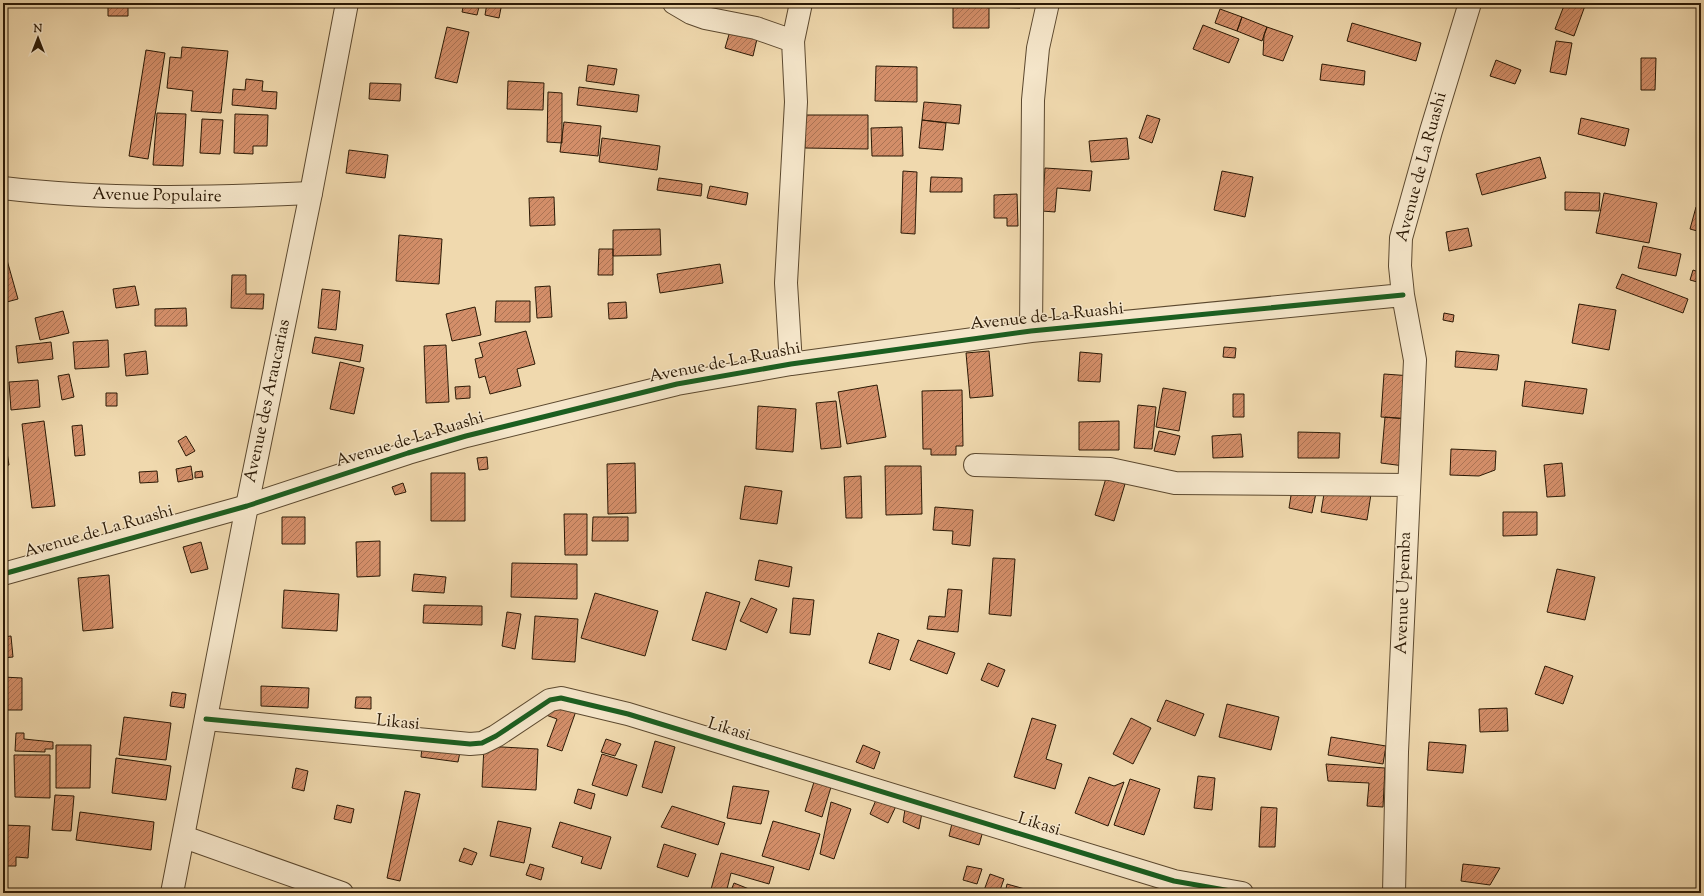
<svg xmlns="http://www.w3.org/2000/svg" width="1704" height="896" viewBox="0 0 1704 896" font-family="'Sorts Mill Goudy',serif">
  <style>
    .building { fill: url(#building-hatch); stroke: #2b1905 }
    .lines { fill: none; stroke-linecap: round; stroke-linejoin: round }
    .minor-casing { stroke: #5c492f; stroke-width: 24 }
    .tertiary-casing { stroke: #5c492f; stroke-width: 24 }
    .minor { stroke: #f5e6ca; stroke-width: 22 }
    .tertiary { stroke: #f5e6ca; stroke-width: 22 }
    .cycleway-casing { stroke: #f5e6ca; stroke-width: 8 }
    .cycleway { stroke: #1b5e20; stroke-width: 5 }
    .labels { text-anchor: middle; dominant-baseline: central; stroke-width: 3; stroke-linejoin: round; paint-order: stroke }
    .street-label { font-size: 17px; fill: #2b1905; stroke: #f5e6ca }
  </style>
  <defs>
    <pattern id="building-hatch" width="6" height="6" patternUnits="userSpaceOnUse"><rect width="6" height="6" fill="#d38e69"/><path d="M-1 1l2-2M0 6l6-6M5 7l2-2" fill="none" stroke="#ab7354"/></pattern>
  </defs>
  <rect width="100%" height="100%" fill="#f0d9ae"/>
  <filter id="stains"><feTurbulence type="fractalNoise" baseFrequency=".005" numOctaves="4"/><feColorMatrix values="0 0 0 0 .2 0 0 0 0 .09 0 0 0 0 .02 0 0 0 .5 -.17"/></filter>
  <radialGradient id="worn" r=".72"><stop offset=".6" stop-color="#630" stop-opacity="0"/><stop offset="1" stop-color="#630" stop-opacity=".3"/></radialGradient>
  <path class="building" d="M 108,3 L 128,3 L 128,16 L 108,16 Z
    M 464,3 L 480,3 L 477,15 L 462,12 Z
    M 487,3 L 502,3 L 499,18 L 485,15 Z
    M 990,3 L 1020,3 L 1020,8 L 989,7 Z
    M 1565,3 L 1586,3 L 1574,36 L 1555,29 Z
    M 953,6 L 989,7 L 989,28 L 953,28 Z
    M 1220,9 L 1242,17 L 1237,31 L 1215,23 Z
    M 1242,17 L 1267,27 L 1262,41 L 1237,31 Z
    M 1352,23 L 1421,43 L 1416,61 L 1347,41 Z
    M 1203,25 L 1239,39 L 1229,63 L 1193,49 Z
    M 447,27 L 469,32 L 457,83 L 435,78 Z
    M 1267,27 L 1293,36 L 1283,61 L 1263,55 L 1264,35 Z
    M 730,31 L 757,39 L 753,56 L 725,48 Z
    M 1556,41 L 1572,43 L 1566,75 L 1550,72 Z
    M 182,47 L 228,51 L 221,113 L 191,111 L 193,91 L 167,88 L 170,57 L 181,58 Z
    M 146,50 L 165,53 L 148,159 L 129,156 Z
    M 1641,58 L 1656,58 L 1655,90 L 1641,90 Z
    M 1496,60 L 1521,70 L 1515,84 L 1490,76 Z
    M 1322,64 L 1365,71 L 1364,85 L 1320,80 Z
    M 588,65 L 617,69 L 614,85 L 586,81 Z
    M 876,66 L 917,67 L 917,102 L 875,101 Z
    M 246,79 L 263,81 L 262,91 L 277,92 L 276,109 L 232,105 L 233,89 L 245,90 Z
    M 508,81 L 544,83 L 543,110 L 507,109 Z
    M 370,83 L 401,84 L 400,101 L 369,99 Z
    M 579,87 L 639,95 L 637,112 L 577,105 Z
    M 548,92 L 562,93 L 562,143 L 547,142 Z
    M 924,102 L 961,105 L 959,124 L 922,120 Z
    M 157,113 L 186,114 L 183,166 L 153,165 Z
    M 235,114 L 268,115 L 267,146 L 253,146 L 253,154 L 234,153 Z
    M 805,115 L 868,115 L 868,149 L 805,148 Z
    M 1147,115 L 1160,119 L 1152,143 L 1139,138 Z
    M 1581,118 L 1629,129 L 1625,146 L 1578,134 Z
    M 202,119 L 223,120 L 220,154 L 200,153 Z
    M 922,120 L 946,123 L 943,150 L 919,148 Z
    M 564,122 L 601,126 L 598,156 L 560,152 Z
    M 902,127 L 903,156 L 872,156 L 871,128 Z
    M 602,138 L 660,146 L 657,170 L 599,162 Z
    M 1127,138 L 1129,159 L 1091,162 L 1089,141 Z
    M 349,150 L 388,155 L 385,178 L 346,173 Z
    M 1540,157 L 1546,178 L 1482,195 L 1476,174 Z
    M 1045,168 L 1092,171 L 1090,191 L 1057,188 L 1055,212 L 1042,211 Z
    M 903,171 L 917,172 L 915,234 L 901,233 Z
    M 1222,171 L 1253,177 L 1245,217 L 1214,210 Z
    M 931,177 L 962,178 L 962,192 L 930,192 Z
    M 659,178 L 702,184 L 701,196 L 657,190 Z
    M 710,186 L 748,193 L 746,205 L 707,198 Z
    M 1565,192 L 1600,193 L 1599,211 L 1565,210 Z
    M 1604,193 L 1657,203 L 1649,243 L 1596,233 Z
    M 1017,194 L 1018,226 L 1007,226 L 1007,218 L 994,218 L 994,195 Z
    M 554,197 L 555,225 L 530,226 L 529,198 Z
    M 1696,207 L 1701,209 L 1701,232 L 1690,229 Z
    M 1468,228 L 1472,246 L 1449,251 L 1446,232 Z
    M 660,229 L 661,255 L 613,256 L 613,230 Z
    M 399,235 L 442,239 L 439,284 L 396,281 Z
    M 1643,246 L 1681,254 L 1676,276 L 1638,268 Z
    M 599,249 L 613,249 L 613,275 L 598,275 Z
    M 3,253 L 5,253 L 18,299 L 3,303 Z
    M 720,264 L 723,283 L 660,293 L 657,274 Z
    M 1693,270 L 1701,273 L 1701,283 L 1690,280 Z
    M 1622,274 L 1688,299 L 1683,313 L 1616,288 Z
    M 232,275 L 246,275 L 246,294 L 264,294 L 263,309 L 231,308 Z
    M 135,286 L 139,305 L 116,308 L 113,289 Z
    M 550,286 L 552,317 L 537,318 L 535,287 Z
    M 322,289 L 340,291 L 336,330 L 318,328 Z
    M 496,301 L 530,301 L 530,322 L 495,322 Z
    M 626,302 L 627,318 L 609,319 L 608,303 Z
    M 1579,304 L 1616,310 L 1609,350 L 1572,343 Z
    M 475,307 L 481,335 L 452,341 L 446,314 Z
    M 186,308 L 187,326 L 155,326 L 155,309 Z
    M 63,311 L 69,333 L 40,340 L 35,318 Z
    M 1444,313 L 1454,315 L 1453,322 L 1443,320 Z
    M 526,331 L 535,364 L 517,369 L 521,386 L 490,394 L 485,376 L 479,378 L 475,359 L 483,357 L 479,343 Z
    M 315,337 L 363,345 L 360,362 L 312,353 Z
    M 108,340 L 109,367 L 75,369 L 73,342 Z
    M 51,342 L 53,359 L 18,363 L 16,346 Z
    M 446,345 L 449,402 L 426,403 L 424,346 Z
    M 1224,347 L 1236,348 L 1235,358 L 1223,357 Z
    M 146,351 L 148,374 L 126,376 L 124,354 Z
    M 989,351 L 993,396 L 970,398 L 966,353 Z
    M 1456,351 L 1499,355 L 1497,370 L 1455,367 Z
    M 1080,352 L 1102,354 L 1100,382 L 1078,381 Z
    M 340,362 L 364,368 L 354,414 L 330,409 Z
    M 69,374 L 74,397 L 62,400 L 58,376 Z
    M 1384,374 L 1412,376 L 1409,419 L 1381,417 Z
    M 38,380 L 40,407 L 11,410 L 9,382 Z
    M 1525,381 L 1587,389 L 1583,414 L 1522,406 Z
    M 877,385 L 886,437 L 847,444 L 838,392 Z
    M 470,386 L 470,398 L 456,399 L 455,387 Z
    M 1163,388 L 1186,392 L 1179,431 L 1156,427 Z
    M 962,390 L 963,446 L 956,446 L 956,455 L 931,455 L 931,449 L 923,449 L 922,391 Z
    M 106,393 L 117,393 L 117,406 L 106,406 Z
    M 1233,394 L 1244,394 L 1244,417 L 1233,417 Z
    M 836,401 L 841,447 L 821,449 L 816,403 Z
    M 1138,405 L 1156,407 L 1152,449 L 1134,448 Z
    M 758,406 L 796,409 L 793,452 L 756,449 Z
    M 1385,417 L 1409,419 L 1404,466 L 1381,463 Z
    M 44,421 L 55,506 L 32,508 L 22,424 Z
    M 1119,421 L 1119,450 L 1079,450 L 1079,422 Z
    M 82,425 L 85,455 L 75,456 L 72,426 Z
    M 1159,431 L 1180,436 L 1175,455 L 1154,451 Z
    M 1298,432 L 1340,433 L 1339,458 L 1298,458 Z
    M 1241,434 L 1243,457 L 1213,458 L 1212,436 Z
    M 186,436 L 195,451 L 186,456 L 178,441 Z
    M 5,440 L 9,465 L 3,466 L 3,441 Z
    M 1451,449 L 1496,451 L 1495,470 L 1479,476 L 1450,475 Z
    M 487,457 L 488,469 L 479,470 L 477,458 Z
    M 635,463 L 636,513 L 608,514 L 607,464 Z
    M 1562,463 L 1565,496 L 1547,497 L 1544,465 Z
    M 191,466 L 193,479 L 178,482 L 176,469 Z
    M 885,466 L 921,466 L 922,514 L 886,515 Z
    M 157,471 L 158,482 L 140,483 L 139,472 Z
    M 202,471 L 203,477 L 195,478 L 195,472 Z
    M 431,473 L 465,473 L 465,521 L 431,521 Z
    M 861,476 L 862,518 L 846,518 L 844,477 Z
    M 1106,478 L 1125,484 L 1114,521 L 1095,515 Z
    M 403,483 L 406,492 L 395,495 L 392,487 Z
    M 745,486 L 782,491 L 777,524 L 740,519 Z
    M 1325,488 L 1371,494 L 1367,520 L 1321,512 Z
    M 1292,489 L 1316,493 L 1312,513 L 1289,508 Z
    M 935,507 L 973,510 L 970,546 L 952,544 L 953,531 L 933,530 Z
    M 1503,512 L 1537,512 L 1537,535 L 1503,536 Z
    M 564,514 L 587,514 L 587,555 L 565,555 Z
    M 282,517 L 305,517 L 305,544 L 282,544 Z
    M 593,517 L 628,517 L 628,541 L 592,541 Z
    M 380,541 L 380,576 L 357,577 L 356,542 Z
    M 201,542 L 208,569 L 191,573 L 183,547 Z
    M 993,558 L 1015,559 L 1011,616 L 989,614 Z
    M 759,560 L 792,567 L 789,587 L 755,580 Z
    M 512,563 L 577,564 L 577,599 L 511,597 Z
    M 1557,569 L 1595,577 L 1585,620 L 1547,612 Z
    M 414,574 L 446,577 L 444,593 L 412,591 Z
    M 109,575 L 113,628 L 83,631 L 78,578 Z
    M 948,589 L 962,590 L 958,632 L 927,629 L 929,616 L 945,617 Z
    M 284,590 L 339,594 L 337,631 L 282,628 Z
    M 706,592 L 740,602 L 726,650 L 692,640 Z
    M 595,593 L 658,611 L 645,656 L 581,638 Z
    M 751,598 L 777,609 L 767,633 L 740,621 Z
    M 793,598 L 814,600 L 810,635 L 790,633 Z
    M 424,605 L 482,606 L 482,625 L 423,623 Z
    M 507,612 L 521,614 L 515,649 L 502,646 Z
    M 535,616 L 578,619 L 575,662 L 532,659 Z
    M 878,633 L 899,640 L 890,670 L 869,663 Z
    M 11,636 L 13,657 L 3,658 L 3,637 Z
    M 918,640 L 955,653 L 947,674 L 910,660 Z
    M 988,663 L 1005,670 L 998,687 L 981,680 Z
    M 1545,666 L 1573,676 L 1563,704 L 1535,694 Z
    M 3,677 L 22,678 L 22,710 L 3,710 Z
    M 261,686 L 309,688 L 308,708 L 261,706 Z
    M 172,692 L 186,694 L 184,708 L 170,706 Z
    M 356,697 L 371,697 L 371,709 L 355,708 Z
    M 1166,700 L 1204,714 L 1195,736 L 1157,721 Z
    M 550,702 L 576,711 L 562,751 L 547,746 L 557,719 L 546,715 Z
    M 1227,704 L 1279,717 L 1271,750 L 1219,737 Z
    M 1507,708 L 1508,731 L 1480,732 L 1479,709 Z
    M 124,717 L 171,723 L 166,760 L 119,755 Z
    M 1032,718 L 1056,725 L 1046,759 L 1062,764 L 1055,789 L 1014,777 Z
    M 1131,718 L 1151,728 L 1133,764 L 1113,754 Z
    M 16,733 L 24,733 L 24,739 L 53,742 L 53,749 L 45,749 L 45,752 L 15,751 Z
    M 1331,737 L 1386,746 L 1383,764 L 1328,755 Z
    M 606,739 L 621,744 L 615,756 L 601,752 Z
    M 655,741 L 675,747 L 662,793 L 642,787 Z
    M 1429,742 L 1466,745 L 1463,773 L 1427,770 Z
    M 56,745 L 91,745 L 90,788 L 56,788 Z
    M 863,745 L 880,752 L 874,769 L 856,762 Z
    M 484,746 L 538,749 L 536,790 L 482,787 Z
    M 422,747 L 460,752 L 458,762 L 421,757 Z
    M 602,754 L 637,765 L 627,796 L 592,785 Z
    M 14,755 L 50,755 L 50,798 L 15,797 Z
    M 116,758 L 171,766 L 166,800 L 112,793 Z
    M 1326,764 L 1385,768 L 1383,807 L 1367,806 L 1369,783 L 1328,781 Z
    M 296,768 L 308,771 L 304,791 L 292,788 Z
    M 1198,776 L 1215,778 L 1212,810 L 1194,808 Z
    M 1089,777 L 1114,786 L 1124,782 L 1108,826 L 1075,813 Z
    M 1130,779 L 1160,789 L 1144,835 L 1114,825 Z
    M 814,782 L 831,787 L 822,817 L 805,811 Z
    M 733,786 L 769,791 L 761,824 L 727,818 Z
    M 578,789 L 595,794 L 591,809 L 574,803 Z
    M 405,791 L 420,794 L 400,881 L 387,878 Z
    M 879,793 L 898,802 L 888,823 L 870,814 Z
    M 55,795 L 74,796 L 71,831 L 52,830 Z
    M 831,802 L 851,809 L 834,859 L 820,854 Z
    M 906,803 L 923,807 L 919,829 L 903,822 Z
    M 337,805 L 354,809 L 351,823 L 334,819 Z
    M 672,806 L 725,823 L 718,845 L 661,827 Z
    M 1261,807 L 1277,808 L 1275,847 L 1259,847 Z
    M 80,812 L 154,822 L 151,850 L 76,840 Z
    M 954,815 L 985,824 L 979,845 L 949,836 Z
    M 498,821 L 531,828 L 524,863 L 490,856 Z
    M 773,821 L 820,834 L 809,870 L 762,856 Z
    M 560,822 L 611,837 L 601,869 L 581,863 L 583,857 L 552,847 Z
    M 3,825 L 30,826 L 28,858 L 16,857 L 16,866 L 3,866 Z
    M 664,844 L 696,854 L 688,877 L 657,867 Z
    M 464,848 L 477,853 L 472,865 L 459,861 Z
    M 721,853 L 774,867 L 769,884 L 731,873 L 726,893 L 710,893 Z
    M 530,864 L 544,868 L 541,880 L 526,875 Z
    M 1463,864 L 1500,868 L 1490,885 L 1461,881 Z
    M 967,866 L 982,869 L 977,884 L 963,880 Z
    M 990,874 L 1004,879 L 999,893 L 983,893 Z
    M 734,883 L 749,889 L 747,893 L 730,893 Z
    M 1007,884 L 1032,891 L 1031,893 L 1005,893 Z"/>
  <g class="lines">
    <defs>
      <path id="minor" d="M 674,3 L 691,13 L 705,18 L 756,28 L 793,41
        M 3,188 C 105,200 208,198 311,193
        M 1031,331 L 1033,100 L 1038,48 L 1048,3
        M 791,364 L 786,283 L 796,102 L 793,41 L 801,3
        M 975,465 L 1110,469 L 1175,483 L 1408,485
        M 3,574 L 247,506 L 408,453 L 466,436 L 677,384 L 791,364 L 1031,331 L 1403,295
        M 206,719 L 470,744 L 482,743 L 496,736 L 550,700 L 561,698 L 628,714 L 1174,881 L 1242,893
        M 184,837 L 342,893
        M 1394,893 L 1397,752 L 1415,360 L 1403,295 L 1400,266 L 1401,238 L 1431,131 L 1470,3"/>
      <path id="tertiary" d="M 172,893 L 247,506 L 311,193 L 347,3"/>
    </defs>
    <use href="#minor" class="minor-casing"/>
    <use href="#tertiary" class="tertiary-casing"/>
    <use href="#minor" class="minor"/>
    <use href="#tertiary" class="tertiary"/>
    <defs>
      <path id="cycleway" d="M 3,574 L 247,506 L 408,453 L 466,436 L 677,384 L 791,364 L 1031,331 L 1403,295
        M 206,719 L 470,744 L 482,743 L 496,736 L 550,700 L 561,698 L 628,714 L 1174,881 L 1242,893"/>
    </defs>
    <use href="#cycleway" class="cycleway-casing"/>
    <use href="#cycleway" class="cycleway"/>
  </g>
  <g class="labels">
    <g class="street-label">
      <text transform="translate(1422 167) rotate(-75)">Avenue de La Ruashi</text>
      <text transform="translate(157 196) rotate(1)">Avenue Populaire</text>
      <text transform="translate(1047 317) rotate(-6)">Avenue de La Ruashi</text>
      <text transform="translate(725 363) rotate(-11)">Avenue de La Ruashi</text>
      <text transform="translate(268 401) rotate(-78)">Avenue des Araucarias</text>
      <text transform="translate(410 440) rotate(-17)">Avenue de La Ruashi</text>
      <text transform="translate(99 532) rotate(-16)">Avenue de La Ruashi</text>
      <text transform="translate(1404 593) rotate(-88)">Avenue Upemba</text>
      <text transform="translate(398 723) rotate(5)">Likasi</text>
      <text transform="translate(729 730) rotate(17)">Likasi</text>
      <text transform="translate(1039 825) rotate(17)">Likasi</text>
    </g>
  </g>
  <rect width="1704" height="896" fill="none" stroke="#f0d9ae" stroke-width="16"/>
  <rect x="4" y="4" width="1696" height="888" fill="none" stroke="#2b1905" stroke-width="2"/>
  <rect x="8" y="8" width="1688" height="880" fill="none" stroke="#2b1905"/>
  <g transform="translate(38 38)" stroke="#f5e6ca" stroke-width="3" paint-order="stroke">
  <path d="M0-3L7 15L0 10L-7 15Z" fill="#2b1905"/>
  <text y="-6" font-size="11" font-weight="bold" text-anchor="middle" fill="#2b1905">N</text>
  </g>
  <rect width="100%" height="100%" filter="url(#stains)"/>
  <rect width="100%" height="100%" fill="url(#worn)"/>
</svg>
